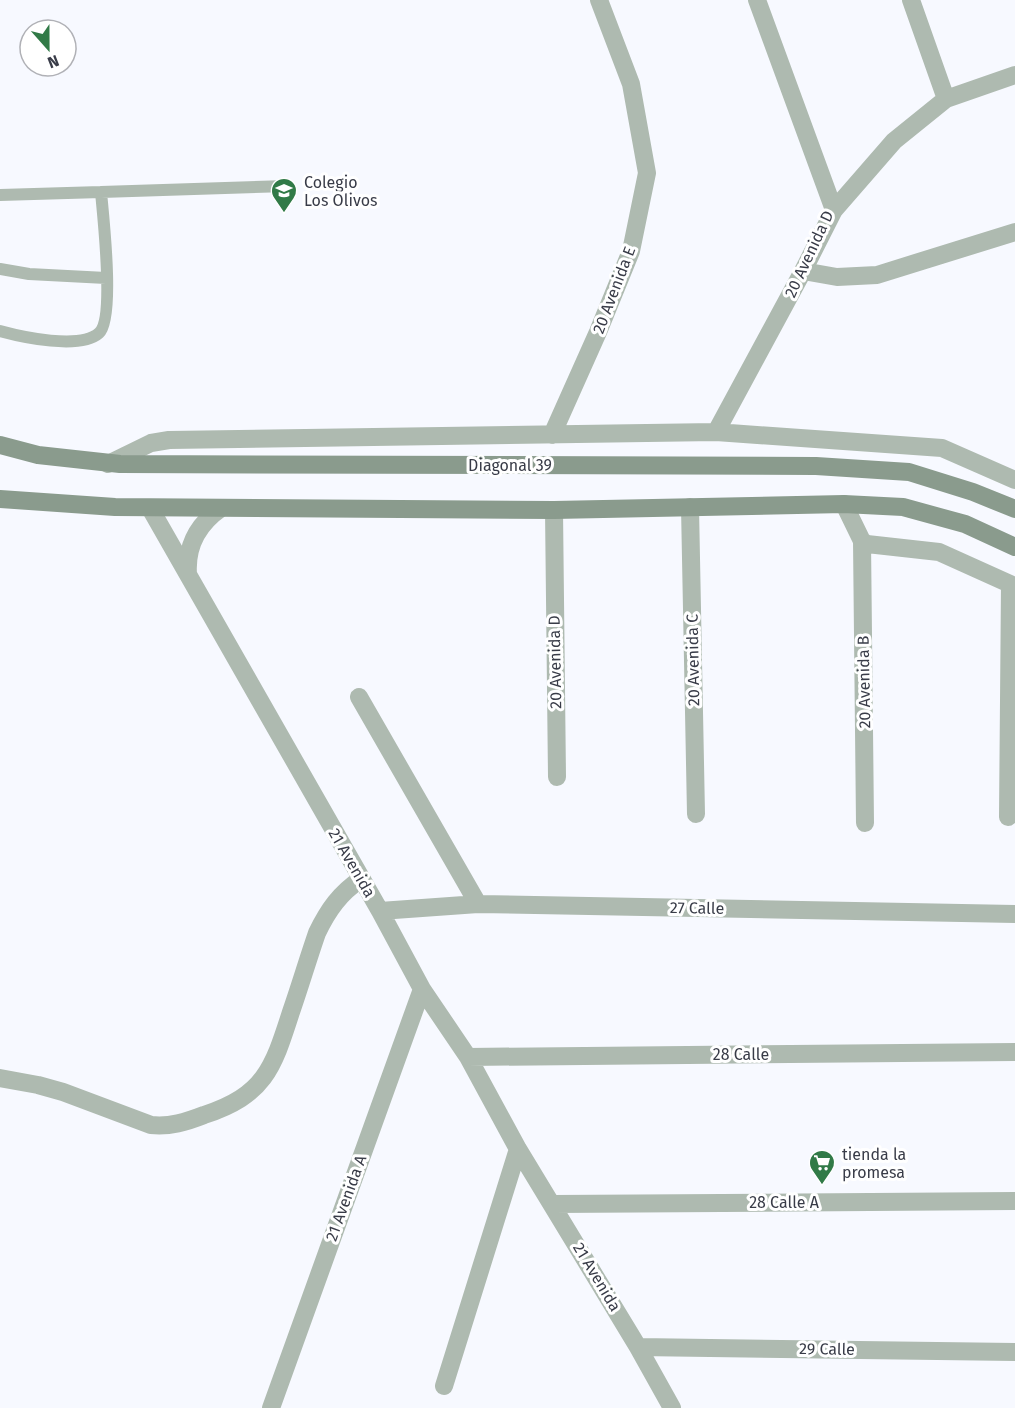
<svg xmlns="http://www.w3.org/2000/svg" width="1015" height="1408" font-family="'Fira Sans',sans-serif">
	<rect width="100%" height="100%" fill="#f7f9ff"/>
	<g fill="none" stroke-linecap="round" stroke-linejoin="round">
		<!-- lane -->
		<path stroke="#aebab0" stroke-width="12" d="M101,192L287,186
			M0,195L101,192C103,215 115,319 99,333C80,350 22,337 0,331
			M0,269L29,274L106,278"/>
		<!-- street -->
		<path stroke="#aebab0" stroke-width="18" d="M757,0L834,210
			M911,0L946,99
			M803,271L837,277L877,275L1015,232
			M716,432L803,271L834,210L894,141L946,99L1015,75
			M552,435L598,332L631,251L647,173L631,84L599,0
			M108,464L151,443L169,440L716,432L942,448L1015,480
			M844,504L862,541L865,823
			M690,507L696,814
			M150,508L380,911L422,989L468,1057L518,1149L638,1347L672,1408
			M554,510L557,777
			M862,541L867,544L939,552L1010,584L1015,589
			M188,574C186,545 198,524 221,508
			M359,697L478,904
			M1008,817L1010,584
			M380,911L478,904L1015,914
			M468,1057L1015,1052
			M0,1078L38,1085L63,1092L151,1125C170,1127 186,1122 204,1115C265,1095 273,1068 291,1012C300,986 308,959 317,933C328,910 340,893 361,879
			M553,1204L1015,1201
			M638,1347L1015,1352
			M444,1386L518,1149
			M271,1408L422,989"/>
		<!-- secondary -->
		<path stroke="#8a9b8d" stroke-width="18" d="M0,445L38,455L120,464L816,466L909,472L973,492L1015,509
			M0,499L115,507L554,510L844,504L903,507L965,524L1015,547"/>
	</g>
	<!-- icons -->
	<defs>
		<symbol id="school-pin" viewBox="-11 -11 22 30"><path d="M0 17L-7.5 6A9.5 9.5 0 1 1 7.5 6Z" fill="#317a47" stroke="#fff"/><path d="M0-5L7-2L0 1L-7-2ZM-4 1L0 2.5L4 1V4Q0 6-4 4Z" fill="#fff"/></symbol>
		<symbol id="supermarket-pin" viewBox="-11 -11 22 30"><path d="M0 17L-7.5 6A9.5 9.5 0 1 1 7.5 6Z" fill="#317a47" stroke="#fff"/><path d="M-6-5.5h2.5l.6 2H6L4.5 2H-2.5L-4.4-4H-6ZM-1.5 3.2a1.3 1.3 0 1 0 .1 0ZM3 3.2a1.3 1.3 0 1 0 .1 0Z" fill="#fff"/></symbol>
	</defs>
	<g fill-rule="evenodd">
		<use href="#school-pin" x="269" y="176" width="30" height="40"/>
		<use href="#supermarket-pin" x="807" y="1148" width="30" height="40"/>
	</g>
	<g text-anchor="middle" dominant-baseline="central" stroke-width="6" stroke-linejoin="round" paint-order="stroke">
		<!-- poi labels -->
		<g font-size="16" fill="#393c48" stroke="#fff" text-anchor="start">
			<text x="304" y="182">Colegio<tspan x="304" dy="18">Los Olivos</tspan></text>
			<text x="842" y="1154">tienda la<tspan x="842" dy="18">promesa</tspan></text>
		</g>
		<!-- street labels -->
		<g font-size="16" fill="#393c48" stroke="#fff">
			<text transform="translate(809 254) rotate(-65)">20 Avenida D</text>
			<text transform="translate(614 290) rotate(-69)">20 Avenida E</text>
			<text x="510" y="465">Diagonal 39</text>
			<text transform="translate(693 660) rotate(-91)">20 Avenida C</text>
			<text transform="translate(555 662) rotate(-91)">20 Avenida D</text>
			<text transform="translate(864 682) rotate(-91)">20 Avenida B</text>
			<text transform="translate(352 863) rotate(60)">21 Avenida</text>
			<text transform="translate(697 908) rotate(1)">27 Calle</text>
			<text x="741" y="1054">28 Calle</text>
			<text transform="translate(346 1198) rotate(-70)">21 Avenida A</text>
			<text x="784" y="1202">28 Calle A</text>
			<text transform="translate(597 1277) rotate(59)">21 Avenida</text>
			<text transform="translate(827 1349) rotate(1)">29 Calle</text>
		</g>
	</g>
	<!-- north arrow -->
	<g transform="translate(48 48) rotate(159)"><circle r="28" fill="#ffffff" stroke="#b0b1b6" stroke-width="1.5"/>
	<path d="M0-4.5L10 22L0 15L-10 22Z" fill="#317a47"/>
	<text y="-9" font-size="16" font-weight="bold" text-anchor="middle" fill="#393c48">N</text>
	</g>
</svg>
